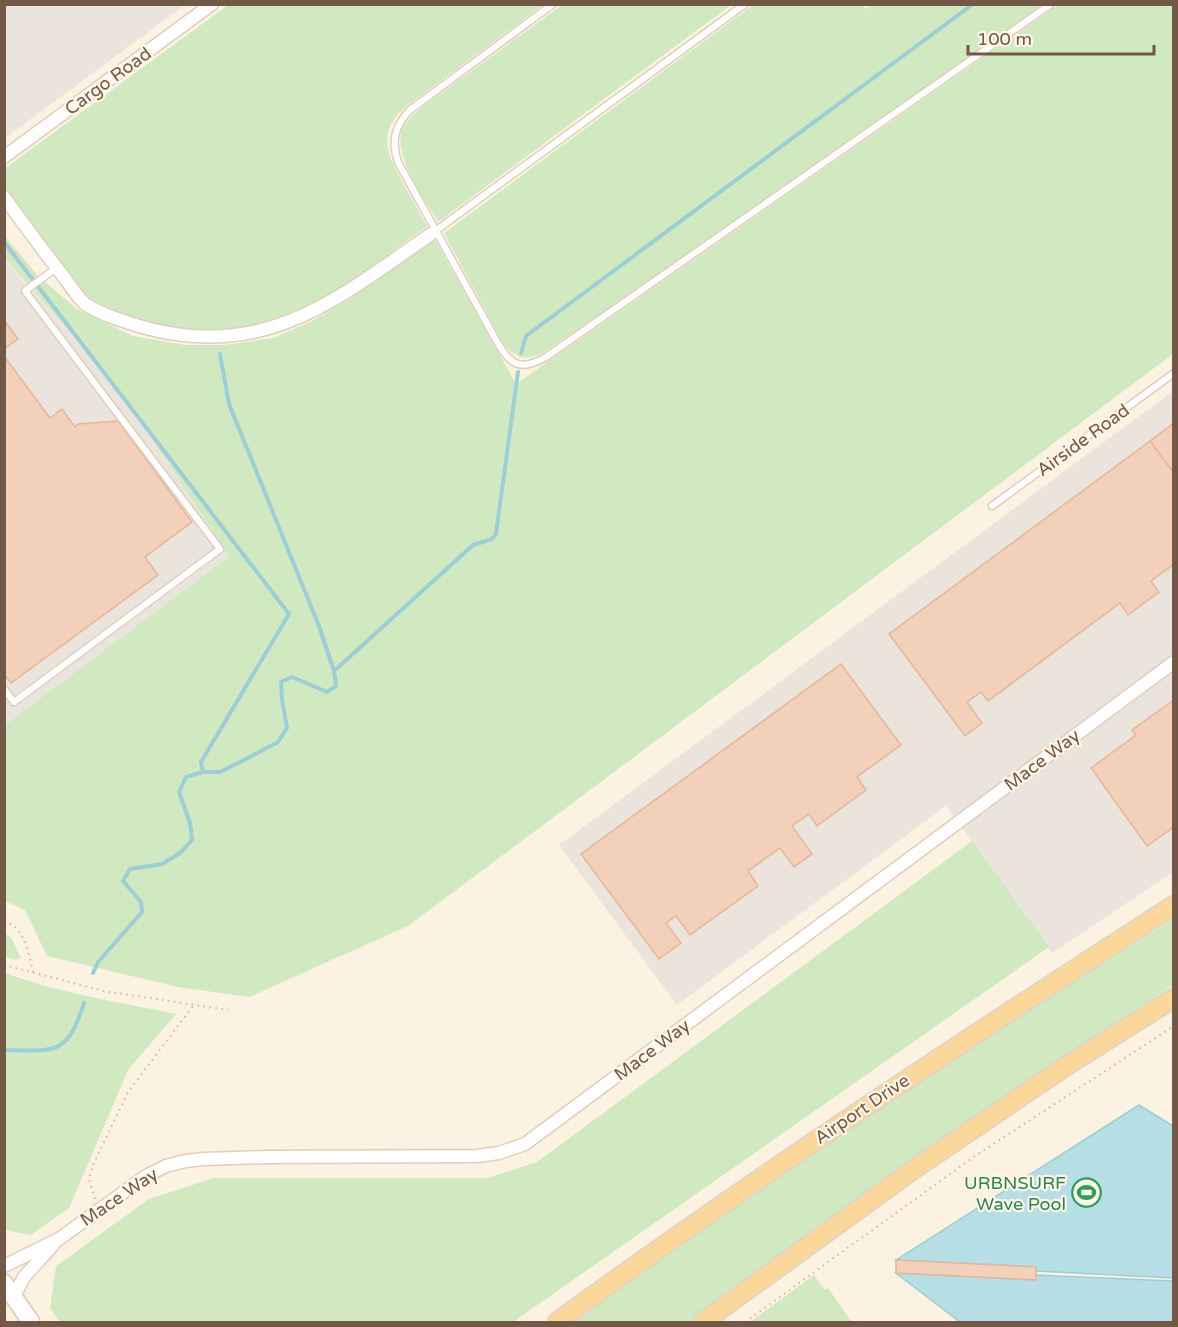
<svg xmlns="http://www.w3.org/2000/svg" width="1178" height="1327" font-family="'Varela Round',sans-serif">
	<rect width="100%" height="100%" fill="#fcf2e1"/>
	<!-- industrial -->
	<path fill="#ebe4dd" d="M5,4H185V5L5,138Z
		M4,259L118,387L229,556L5,725Z
		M1173,391V872L1052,953L946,806L677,1005L559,845Z"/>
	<!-- green -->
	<path fill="#d1e9c0" d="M862,4L866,9L872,4L1043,5L653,278L544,352C527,361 517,359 504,345L444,233L753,5Z
		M228,5H543L404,108C376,134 388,156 404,185C412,199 419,212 427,226C388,255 349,285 306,307C230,346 133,336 67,281C43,262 25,238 7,213L5,207L4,169Z
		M562,5H731L438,222C425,199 391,154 403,128C408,119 415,113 422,107Z
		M1058,5H1173V354L408,926L249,997L178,987L47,956L25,910L5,901V725L229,556L118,387L5,259L4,235L39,277L77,309L133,336L185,345H224L273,338L310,322L353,297L435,240L516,384Z
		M972,841L1049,947L513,1322H60L50,1308L56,1266L149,1199L214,1178H487L537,1162Z
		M1173,919V985L910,1161L708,1311L691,1322H574L779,1175L977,1043Z
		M5,933L12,939L21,958L14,960L5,956Z
		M5,973C59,993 119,1002 176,1014L128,1070L69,1208L31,1235L5,1230Z
		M814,1275L825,1290L828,1288L852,1322H750Z"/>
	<!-- water -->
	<path fill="#b6dee5" stroke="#9cced7" stroke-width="1.5" d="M1139,1105L1173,1126V1278L1036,1271V1267L896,1260Z
		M896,1273L1035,1280L1036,1275L1173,1281V1322H960Z"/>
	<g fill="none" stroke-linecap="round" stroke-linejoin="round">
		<!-- stream -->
		<path stroke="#9cced7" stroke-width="4" d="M4,242L289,614L201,762L203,772
			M521,353L526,336L973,4
			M220,354L229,404L319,626L334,671
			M93,973L98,962L142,912L141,902L123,881L130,869L162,864L180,853L192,840L190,823L179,792L186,777L203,772H220L246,759L278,742L287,728L282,700L281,682L292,677L327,692L336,686L334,671L473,545L492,539L496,534L518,372
			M4,1050C56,1051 67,1056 84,1003"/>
	</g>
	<!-- building -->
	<path fill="#f2d0b9" stroke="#e4b699" stroke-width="1.5" d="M4,320L18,339L4,349Z
		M4,356L50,418L62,409L75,427L78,424L118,421L192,522L145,557L158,575L11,683L4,674Z
		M1174,423V473L1150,441Z
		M1150,441L1174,473V564L1151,581L1159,592L1128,615L1120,603L988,701L981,692L967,702L982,723L965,736L889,634Z
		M841,664L901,745L857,777L866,790L817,826L809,814L792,826L812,854L794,867L780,848L748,871L758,886L690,935L676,916L666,923L681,943L659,959L581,854Z
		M1174,700V827L1147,846L1091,768L1136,735L1132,730Z
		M896,1260L1036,1267V1280L896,1273Z"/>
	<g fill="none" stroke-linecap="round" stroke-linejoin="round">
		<defs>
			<path id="lane" d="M553,4L410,110C395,125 391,141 398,162L496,340C510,365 520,372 546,357L1051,4
				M434,232L745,4
				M992,506L1174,373
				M4,689L14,702L220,549L25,291L56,268"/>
			<path id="street" d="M4,157L212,4
				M4,197C24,224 43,251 64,277C70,285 76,295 83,302C95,313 134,325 150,329C268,359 340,297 431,234
				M4,1266L59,1239L146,1176L166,1166L185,1161L204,1159L267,1157L477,1156L499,1153L525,1144L1174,662
				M14,1296L24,1277L54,1244"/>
			<path id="secondary" d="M4,1283L31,1322"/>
			<path id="primary" d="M557,1322C757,1176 965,1040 1174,905
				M703,1322L917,1167L1066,1066L1174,998"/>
		</defs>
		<!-- lane casing -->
		<use href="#lane" stroke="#e0cebd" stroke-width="9"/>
		<!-- street casing -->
		<use href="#street" stroke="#e0cebd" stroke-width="15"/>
		<!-- secondary casing -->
		<use href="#secondary" stroke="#e5cfbb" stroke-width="20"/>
		<!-- primary casing -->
		<use href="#primary" stroke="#dbd4cf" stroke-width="21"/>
		<!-- path -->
		<path stroke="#d6b39c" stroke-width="2" stroke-dasharray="1.5 4.5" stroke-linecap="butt" d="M4,922C8,923 11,924 14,926C25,934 31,960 33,973
			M4,965L104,991L228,1010
			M95,1199L89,1179L94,1163L128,1092L193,1006
			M745,1322L975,1156L1174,1026"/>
		<!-- lane -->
		<use href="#lane" stroke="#fff" stroke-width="6"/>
		<!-- street -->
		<use href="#street" stroke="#fff" stroke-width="12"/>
		<!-- secondary -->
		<use href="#secondary" stroke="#fff" stroke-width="16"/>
		<!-- primary -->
		<use href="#primary" stroke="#fbd799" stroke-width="18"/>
	</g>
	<!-- icons -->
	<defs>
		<symbol id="stadium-ring" viewBox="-11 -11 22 22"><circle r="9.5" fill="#fff6e8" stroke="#2e9e5b" stroke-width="1.5"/><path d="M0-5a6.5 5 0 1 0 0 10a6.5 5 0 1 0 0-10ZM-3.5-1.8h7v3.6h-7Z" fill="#2e9e5b"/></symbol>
	</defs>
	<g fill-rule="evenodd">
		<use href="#stadium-ring" x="1070" y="1176" width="33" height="33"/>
	</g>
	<g text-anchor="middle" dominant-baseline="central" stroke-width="4.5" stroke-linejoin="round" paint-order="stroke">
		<!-- street labels -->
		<g font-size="18" fill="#735848" stroke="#fff6e8">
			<text transform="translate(108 81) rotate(-36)">Cargo Road</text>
			<text transform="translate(1083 440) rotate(-36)">Airside Road</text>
			<text transform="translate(1042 760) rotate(-37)">Mace Way</text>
			<text transform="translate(652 1050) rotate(-37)">Mace Way</text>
			<text transform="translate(862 1109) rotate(-34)">Airport Drive</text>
			<text transform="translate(119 1197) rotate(-34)">Mace Way</text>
		</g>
		<!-- leisure labels -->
		<g font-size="18" fill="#27864d" stroke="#fff6e8" text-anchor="end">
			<text x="1066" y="1183">URBNSURF<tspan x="1066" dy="21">Wave Pool</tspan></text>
		</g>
	</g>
	<!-- border -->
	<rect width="1178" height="1327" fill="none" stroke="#735848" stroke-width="12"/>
	<!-- scale -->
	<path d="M968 45v9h186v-9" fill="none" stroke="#735848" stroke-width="3"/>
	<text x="977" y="45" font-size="18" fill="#735848" stroke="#fff6e8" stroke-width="4.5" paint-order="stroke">100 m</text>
</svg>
